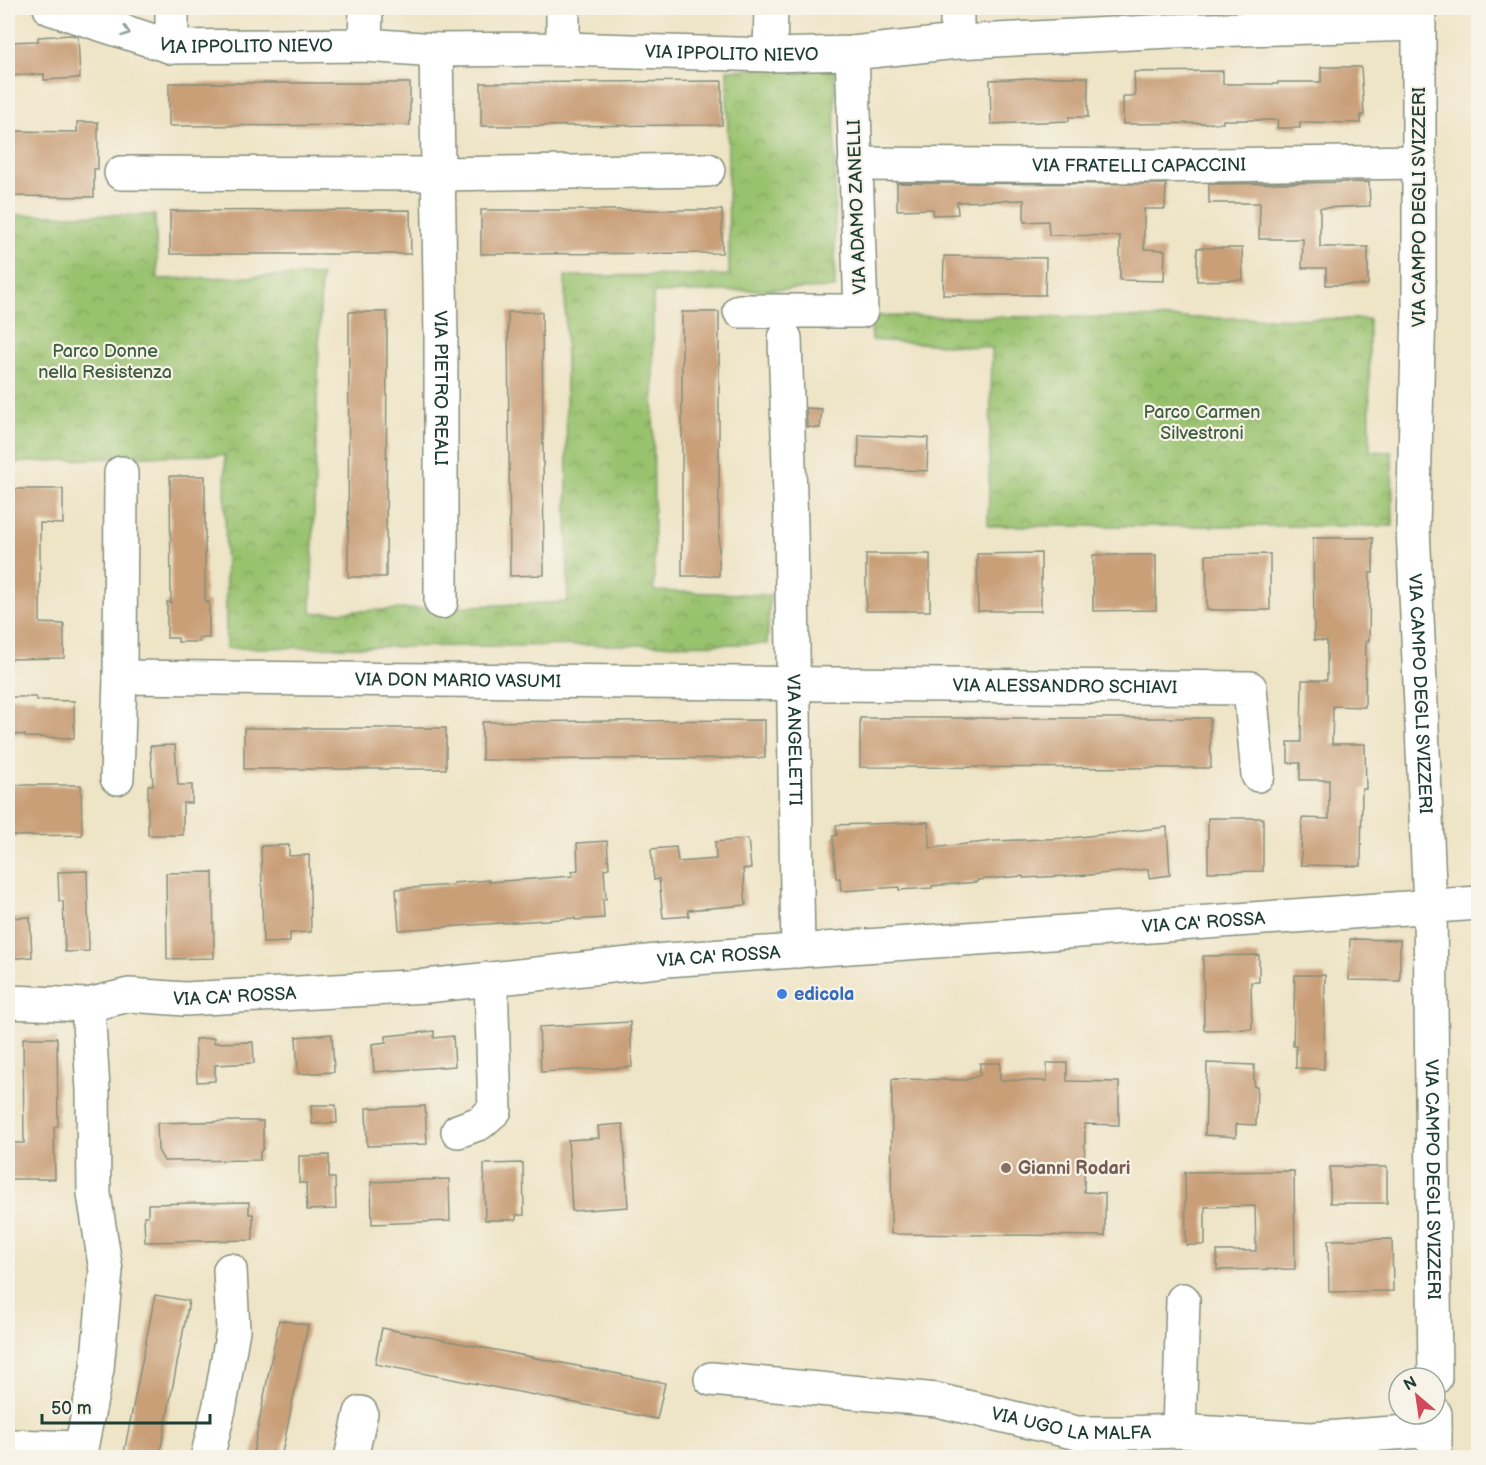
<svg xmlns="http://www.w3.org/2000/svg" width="1486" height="1465" font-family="'Balsamiq Sans',sans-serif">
	<defs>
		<pattern id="park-crowns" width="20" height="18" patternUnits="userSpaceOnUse" patternTransform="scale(1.5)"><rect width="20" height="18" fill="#99c26e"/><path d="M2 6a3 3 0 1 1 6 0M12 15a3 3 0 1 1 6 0" fill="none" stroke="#7c9f5b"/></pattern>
	</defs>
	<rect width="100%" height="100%" fill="#f7f3e8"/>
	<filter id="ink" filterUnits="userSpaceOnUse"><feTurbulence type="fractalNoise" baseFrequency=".0167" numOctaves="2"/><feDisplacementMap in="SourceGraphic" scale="12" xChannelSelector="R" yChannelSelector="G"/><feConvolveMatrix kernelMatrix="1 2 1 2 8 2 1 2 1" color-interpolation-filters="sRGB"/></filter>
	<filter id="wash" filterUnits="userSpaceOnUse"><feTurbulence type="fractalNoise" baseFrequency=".008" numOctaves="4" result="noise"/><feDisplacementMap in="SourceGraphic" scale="24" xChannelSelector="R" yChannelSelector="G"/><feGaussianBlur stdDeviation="1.35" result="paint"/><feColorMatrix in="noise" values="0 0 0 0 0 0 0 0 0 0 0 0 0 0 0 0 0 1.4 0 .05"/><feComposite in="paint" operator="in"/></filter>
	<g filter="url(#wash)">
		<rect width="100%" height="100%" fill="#eee4c6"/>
		<!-- park -->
		<path fill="url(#park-crowns)" stroke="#5c8051" stroke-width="1.5" d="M835,66V288L653,293L654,591L770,595L767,644L226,648L225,455L152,456L8,463V215H155L158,279L321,275L311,613L568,602L565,276L729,275L727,70Z
			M870,316L1369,319L1370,451L1392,452L1393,526H988L992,348L872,340Z"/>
		<g id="blocks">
			<!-- building -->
			<path fill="#c99f78" d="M72,35L78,37L80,78L44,80V74L8,76V42L38,41V37Z
				M1321,67H1361L1364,115H1361V123L1300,122V128H1277L1278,120H1223V123L1123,124V96H1135L1134,72L1223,71V84H1278V82H1321Z
				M1051,77H1088V117H1069V121L991,124L990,80Z
				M722,81V125L481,126V83Z
				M169,83H410V125L169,126Z
				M77,122H98V169H94V197L8,196V131L77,132Z
				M1369,182L1370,206L1320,208V247H1368V285H1326V268H1302L1303,239H1259L1260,203H1209V184Z
				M897,183L1166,184L1165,209H1144V249L1165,250L1164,281L1120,280V236L1049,235L1048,221L1024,222V200L957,202L958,214L933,215V209L897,210Z
				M410,210L411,254H170V211Z
				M481,210H722V253L481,254Z
				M1197,248H1242L1243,280L1197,281Z
				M944,256L1046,258L1045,295H943Z
				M349,312H387L386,577H348Z
				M508,312H542L544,575L510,576Z
				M682,312H719V576H682Z
				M806,408L822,409L820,428L807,427Z
				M859,435L928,438L927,471L858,468Z
				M170,476H205V602H209V638H199V642H178V638H167V602L171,603Z
				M8,489H63V524L40,523V623L64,624V658L8,659Z
				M1313,538H1373V573H1370L1369,641H1366L1365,707L1333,706L1332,744H1365L1366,789H1362L1361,866L1301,865L1302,818L1329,819V780H1300V763H1288V742H1301L1302,680H1327V641L1314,640Z
				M1041,553V611H978L977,554Z
				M866,554H930V611H866Z
				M1270,554V610H1207L1206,555Z
				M1093,555H1156V610L1093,611Z
				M8,697H36V700L74,701V738L25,737V735L8,734Z
				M860,718H1210L1211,768L860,767Z
				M765,720V758L482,760V722Z
				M244,728H446V769H244Z
				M175,745L178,785H192V803H183V835H148V785H153L150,746Z
				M8,785H81L82,835L8,836Z
				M1208,818H1263V871L1208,872Z
				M928,822L930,848L995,841L1071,838L1167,827L1170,875L1149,878L1148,869L1089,875L1023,878V876L977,880V882L932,886V888L899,890V887L841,891L840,878H836L833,836L837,835L836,825Z
				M748,839L751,868L743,869L746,905L688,910L689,916L663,918L659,879L654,880L651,849L676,847L678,862L716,859L715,842Z
				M607,841L609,868L604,869L606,899H603L604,918L575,920V918L399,930L396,889L453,885V883L489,880V882L573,876L572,871L578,870L577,843Z
				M289,845V856L309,855L311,932L290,933V942L263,943L261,846Z
				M87,871L89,951L65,952L63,901H59L58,872Z
				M213,872L214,958L167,959L166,873Z
				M30,917L32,957L8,959V918Z
				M1350,939L1400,940V981L1349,980Z
				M1259,955V982H1251L1252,1029L1204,1030L1203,956Z
				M1295,975H1325L1324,1069L1296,1068V1046H1293Z
				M630,1022L632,1067L541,1072L539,1027Z
				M434,1031V1038L453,1036L455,1066L374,1072L372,1044L386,1042V1036Z
				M332,1034L334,1072L298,1074L296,1037Z
				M23,1038H57L58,1126L54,1127L55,1179H8V1143H24Z
				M214,1038V1043L253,1042L254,1063L215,1065V1081L197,1082L195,1039Z
				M980,1063H1000V1080L1047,1081V1063H1067V1081L1119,1082V1125L1085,1124L1084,1192L1105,1193V1236L891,1234L892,1079L966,1080L980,1075Z
				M1207,1063L1254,1065V1087H1257L1256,1125L1236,1124V1137L1205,1135Z
				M311,1105H336L337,1123L312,1124Z
				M425,1106L427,1144L367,1146L366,1108Z
				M240,1121H263V1149L260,1152V1160L164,1161L158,1150L157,1123Z
				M623,1124L628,1207L572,1211L568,1140L599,1138L598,1126Z
				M329,1155V1178H335L336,1209L307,1210L306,1183H299V1156Z
				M523,1163L524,1215H516V1220H485L484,1164Z
				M1330,1167H1387V1203H1330Z
				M1294,1171L1295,1269L1217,1270V1251H1256L1255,1206L1205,1207V1245H1186L1185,1172Z
				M449,1179L450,1221L372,1224L371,1182Z
				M249,1202V1214H253V1240L145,1242L144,1216H148V1204Z
				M1392,1239L1393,1291L1329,1292L1328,1240Z
				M155,1295L189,1301L159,1458H123Z
				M279,1320L308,1325L288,1424L281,1458H252Z
				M382,1328L665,1383L657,1419L375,1364Z"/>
		</g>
	</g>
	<g filter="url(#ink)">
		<use href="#blocks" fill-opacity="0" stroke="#86907d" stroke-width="1.5"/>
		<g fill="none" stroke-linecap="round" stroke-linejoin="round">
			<defs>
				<g id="minor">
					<path id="s1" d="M50,8L172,47L365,45L436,50L563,49L770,55L852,53L957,42L1171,31L1418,24"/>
					<path d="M172,8V47"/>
					<path d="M957,8V42"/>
					<path d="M365,45L366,8"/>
					<path d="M563,49V8"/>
					<path id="s2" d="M436,50L441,338V602"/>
					<path d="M770,55L771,8"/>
					<path id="s3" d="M855,164L1147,166L1420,162"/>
					<path d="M121,173L439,174L708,170"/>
					<path d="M740,311H861L852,53"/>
					<path id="s4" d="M785,338L791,528L798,951"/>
					<path id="s5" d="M121,473L120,677L1250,688L1258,775"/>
					<path d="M117,778L120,677"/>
					<path id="s6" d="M8,1002L88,1005L129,995L185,999L426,986L666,960L1478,903"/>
					<path d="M458,1131L480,1123L495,1110L491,979"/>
					<path id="s7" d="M711,1379L937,1400L1077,1433H1125L1179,1431L1311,1439L1435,1430"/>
					<path d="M1179,1431L1183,1300"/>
					<path d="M8,1446L81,1448"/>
					<path d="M79,1458L97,1369L106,1271L94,1194L93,1090L88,1005"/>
					<path d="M207,1458L220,1405L233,1330L230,1270"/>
					<path d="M351,1458L361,1413"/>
				</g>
				<g id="major">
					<path id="s8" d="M1419,8V309L1413,527L1430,906L1435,1378"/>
					<path d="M1435,1458V1414"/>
				</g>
			</defs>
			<!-- minor casing -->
			<use href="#minor" stroke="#86907d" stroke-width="36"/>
			<!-- major casing -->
			<use href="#major" stroke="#86907d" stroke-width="36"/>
			<!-- minor -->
			<use href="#minor" stroke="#fff" stroke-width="33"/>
			<!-- major -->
			<use href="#major" stroke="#fff" stroke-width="33"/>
		</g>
		<!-- one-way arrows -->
		<defs><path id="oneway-chevron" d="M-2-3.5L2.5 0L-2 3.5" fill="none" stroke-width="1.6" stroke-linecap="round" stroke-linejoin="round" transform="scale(1.5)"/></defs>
		<use stroke="#8f9e9a" href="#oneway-chevron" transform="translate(126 32) rotate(18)"/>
	</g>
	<!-- markers -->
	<circle fill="#3f7fe0" stroke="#f7f3e8" stroke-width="2" cx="782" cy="994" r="6"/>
	<circle fill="#8d6e63" stroke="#f7f3e8" stroke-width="2" cx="1006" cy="1168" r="6"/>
	<g text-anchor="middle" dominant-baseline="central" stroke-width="4.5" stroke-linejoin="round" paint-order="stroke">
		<!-- street labels -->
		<g font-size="18" fill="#1f3d34" stroke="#f7f3e8">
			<text stroke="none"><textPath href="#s1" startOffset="202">VIA IPPOLITO NIEVO</textPath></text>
			<text stroke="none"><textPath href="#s1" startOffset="688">VIA IPPOLITO NIEVO</textPath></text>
			<text stroke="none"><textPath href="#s3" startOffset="284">VIA FRATELLI CAPACCINI</textPath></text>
			<text transform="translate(857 207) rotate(-92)">VIA ADAMO ZANELLI</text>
			<text transform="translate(1419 207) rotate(-90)">VIA CAMPO DEGLI SVIZZERI</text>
			<text stroke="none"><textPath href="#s2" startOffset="338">VIA PIETRO REALI</textPath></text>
			<text stroke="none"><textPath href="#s5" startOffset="542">VIA DON MARIO VASUMI</textPath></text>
			<text stroke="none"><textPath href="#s5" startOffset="1149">VIA ALESSANDRO SCHIAVI</textPath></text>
			<text stroke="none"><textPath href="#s8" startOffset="686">VIA CAMPO DEGLI SVIZZERI</textPath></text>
			<text stroke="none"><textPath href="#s4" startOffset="402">VIA ANGELETTI</textPath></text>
			<text stroke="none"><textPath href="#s6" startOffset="1200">VIA CA' ROSSA</textPath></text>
			<text stroke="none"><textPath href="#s6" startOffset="714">VIA CA' ROSSA</textPath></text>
			<text stroke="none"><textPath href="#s6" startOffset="228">VIA CA' ROSSA</textPath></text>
			<text stroke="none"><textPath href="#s8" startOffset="1172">VIA CAMPO DEGLI SVIZZERI</textPath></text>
			<text stroke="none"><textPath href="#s7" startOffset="364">VIA UGO LA MALFA</textPath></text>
		</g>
		<!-- park labels -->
		<g font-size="18" fill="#3e5e42" stroke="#f7f3e8">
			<text x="105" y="351">Parco Donne<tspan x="105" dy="21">nella Resistenza</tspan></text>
			<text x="1202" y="412">Parco Carmen<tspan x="1202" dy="21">Silvestroni</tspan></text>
		</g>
		<!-- shop labels -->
		<g font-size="18" font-weight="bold" fill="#366cbe" stroke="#f7f3e8" text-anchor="start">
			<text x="794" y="994">edicola</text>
		</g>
		<!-- education labels -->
		<g font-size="18" font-weight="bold" fill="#785e54" stroke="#f7f3e8" text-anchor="start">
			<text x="1018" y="1168">Gianni Rodari</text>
		</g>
	</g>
	<!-- margin -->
	<rect width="1486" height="1465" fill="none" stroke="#f7f3e8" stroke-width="30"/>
	<!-- north arrow -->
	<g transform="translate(1417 1396) rotate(331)"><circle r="28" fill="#f7f3e8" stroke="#a1aaa0" stroke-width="1.5"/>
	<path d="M0-4.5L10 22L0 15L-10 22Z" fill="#d1495b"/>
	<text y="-9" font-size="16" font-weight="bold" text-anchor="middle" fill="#1f3d34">N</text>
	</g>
	<!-- scale -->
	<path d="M42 1414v9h168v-9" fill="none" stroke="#1f3d34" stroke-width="3"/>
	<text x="51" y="1414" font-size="18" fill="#1f3d34" stroke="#f7f3e8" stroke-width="4.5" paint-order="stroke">50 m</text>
</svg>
